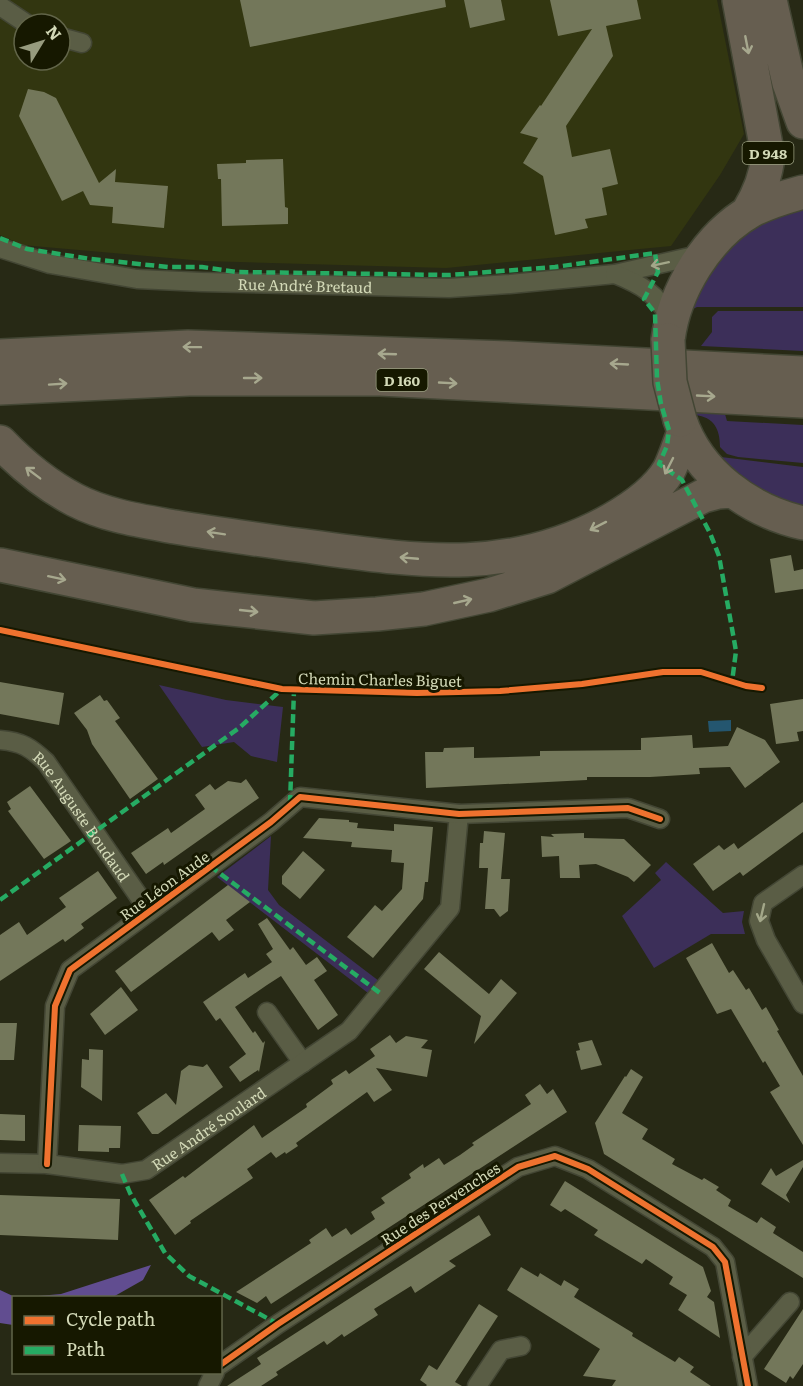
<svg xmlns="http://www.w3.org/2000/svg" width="803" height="1386" font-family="Literata,serif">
	<rect width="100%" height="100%" fill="#272915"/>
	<!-- built -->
	<path fill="#323610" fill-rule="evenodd" d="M0,0H717L744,134L720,175L671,246L446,268L204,261L22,245L0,235ZM24,24H60V60H24Z"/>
	<!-- green -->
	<path fill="#3c2f59" d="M803,206V307H697L693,309C706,273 733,238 768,220C779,215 791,211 803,206Z
		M718,311H803V351L701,346L712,332V317Z
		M693,411L725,414L727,421L803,425V463L738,457L727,454L720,447C720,429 714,417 695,415Z
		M721,457L803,467V509C771,499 744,481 721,457Z
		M159,685L226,700L283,707L277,762L251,756L234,742L202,747Z
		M271,836L268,890L279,905L379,981L368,993L217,877Z
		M666,862L723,913L744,911L742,922L745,934H711L654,968L622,916L661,880L655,873Z"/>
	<!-- forest -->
	<path fill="#614d90" d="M151,1265L143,1280L113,1297H27L61,1294Z
		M0,1290L15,1297L14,1298L13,1325L0,1323Z"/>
	<!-- water -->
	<path fill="#24566f" d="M731,720V731L709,732L708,721Z"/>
	<!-- building -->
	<path fill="#73775a" d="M240,0H445L446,7L250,47Z
		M464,0H501L505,20L470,28Z
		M550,0H637L641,19L606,26L613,56L566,126L572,157L610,149L618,184L602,188L607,215L585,219L588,228L555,235L543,176L523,163L538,138L520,133L540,105L541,106L592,29L558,36Z
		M28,89L44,92L56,98L99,183L116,169L115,182L168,186L164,228L112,223L113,207L90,205L83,191L62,201L19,116Z
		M283,159L285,207L288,208V224L222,226L221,179H218L217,164L246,163V160Z
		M791,555L794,571L803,569V589L775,593L770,559Z
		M0,682L64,693L59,725L0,714Z
		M100,695L104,701L107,700L120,718L115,721L158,779L130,799L92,744L87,730L74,713Z
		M803,699V731L797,732L799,741L776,744L770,704Z
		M737,727L765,740L780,762L745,788L730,767L699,768L700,774L650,777H587V780L426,788L425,752H443L444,748L474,747V758L540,756V751L641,750V738L692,735L693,748L728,746Z
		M246,779L259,798L164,865L163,862L146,874L131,853L168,828L171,833L205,809L195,795L210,784L215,790L228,781L241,783Z
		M30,786L71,841L44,859L8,811L11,809L7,802Z
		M803,802V832L743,876L740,872L713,891L693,864L719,845L724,850L734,843L738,849Z
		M319,818L349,820V822L358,823L357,828L394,831V824L433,827L428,882H425L423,899L373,958L347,937L375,905L382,911L402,889L404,863L391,862L392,850L351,847L352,842L303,838Z
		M484,831L505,833L501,879H510L508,911L500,917L494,909H485L488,868H479L480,843H483Z
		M584,833V838L624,839L651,865L634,882L628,877L596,864L579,865L580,878H560L559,856L542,857L541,836L554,837L551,834Z
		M303,851L325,870L300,899L282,884V876Z
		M98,871L117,898L81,924L84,928L65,942L63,939L0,981V935L19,922L27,935L66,907L59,898Z
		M228,885L250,902L226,920L234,930L219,941L212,932L131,992L115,971Z
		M267,918L290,950L293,947L306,965L317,957L327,971L314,980L338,1015L318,1030L281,976L267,985L235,1007L253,1033L255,1031L263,1043L265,1041L259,1072L258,1070L240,1082L229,1067L246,1054L220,1018L216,1021L203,1002L245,973L248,978L272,962L266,954L273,949L258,924Z
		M712,943L729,973L733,970L746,990L749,988L762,1010L766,1007L779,1030L777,1031L803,1076V1145L770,1092L780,1086L765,1061L763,1063L731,1009L717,1014L686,958Z
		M439,952L489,994L501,979L517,993L474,1044L481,1016L424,969Z
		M121,987L138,1010L105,1035L90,1014Z
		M0,1023H17L14,1060H0Z
		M390,1035L396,1043L406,1036L428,1040L421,1048L432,1050L427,1077L376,1068L392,1090L374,1102L367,1092L296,1143L298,1146L286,1154L285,1152L276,1158L271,1152L247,1169L253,1178L190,1221L191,1223L175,1235L149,1200L183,1176L185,1178L254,1125L262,1138L307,1107L306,1104L333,1084L331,1080L346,1070L349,1074L375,1056L370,1049Z
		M592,1040L602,1065L581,1070L576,1051L580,1050L578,1043Z
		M89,1049L103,1050L102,1101L81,1087L82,1059L89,1060Z
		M207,1064L223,1087L158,1134H152L137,1113L166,1093L176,1105L181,1071L189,1065L203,1067Z
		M631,1069L643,1077L622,1113L648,1129L642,1139L675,1159L672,1164L702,1180L704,1178L719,1187L716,1190L731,1200L728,1206L757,1223L761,1217L776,1227L773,1233L803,1252V1278L604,1154L595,1123L625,1076L626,1077Z
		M540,1084L547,1094L553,1089L567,1112L271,1304L266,1296L257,1303L236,1292L311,1243L309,1240L326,1228L332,1237L346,1228L351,1235L375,1219L371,1212L385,1203L381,1198L411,1178L409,1174L423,1164L424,1168L439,1158L444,1165L460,1155L474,1145L472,1143L531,1104L525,1095Z
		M0,1114L25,1115V1141L0,1140Z
		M79,1125L121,1126L120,1148H109V1152L78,1151Z
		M803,1160V1167L786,1195L790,1203L761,1184L771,1168L776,1176Z
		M565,1181L703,1267L711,1291L707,1297L714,1302L720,1338L678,1310L687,1295L669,1284L673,1277L646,1259L642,1264L594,1235L598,1230L565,1209L561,1212L550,1205Z
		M0,1195L120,1199L118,1240L0,1235Z
		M479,1215L491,1235L449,1261L456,1266L415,1293L411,1286L374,1309L378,1315L344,1337L342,1334L327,1345L324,1341L276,1372L278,1375L261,1386H227L261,1364L257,1358Z
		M521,1267L538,1277L540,1273L561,1286L564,1280L579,1289L574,1297L633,1333L632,1336L675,1362L679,1357L694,1367L690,1372L711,1386H612L616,1380L583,1376L600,1349L507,1290Z
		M479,1304L498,1316L455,1382L462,1386H426L427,1385L420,1380L429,1365L437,1370Z
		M803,1309V1364L793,1379L790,1376L786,1383L764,1369Z"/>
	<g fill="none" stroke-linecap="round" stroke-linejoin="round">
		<defs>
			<g id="street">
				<path d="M0,6L27,24"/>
				<path d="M60,37L82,43"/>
				<path id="s1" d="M0,248L50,264L137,279L202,282L449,288L510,284L615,274L703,254"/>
				<path d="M615,274C642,285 656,293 671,319"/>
				<path id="s2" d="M0,740C22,742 30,747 46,762L149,911"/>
				<path d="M803,875L763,903L759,921L766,940L803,1004"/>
				<path d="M267,1012L303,1063"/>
				<path id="s3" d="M0,1163L47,1164L122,1174L146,1170L349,1031L450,908L459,814"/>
				<path d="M47,1164L55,1006L70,970L271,822L300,797L459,814L628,808L660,819"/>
				<path d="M742,1357L790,1302"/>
				<path d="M220,1365L278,1324L518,1167L555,1156L588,1169L713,1247L725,1262L748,1386"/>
				<path d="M208,1386L215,1372"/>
				<path d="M477,1386L501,1350L521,1346"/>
			</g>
			<path id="highway" d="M739,0L768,156C766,177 759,194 748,212
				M770,0L789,83L803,122
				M668,340C674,291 707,236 751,211C767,202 785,197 803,192
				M0,356L188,347L508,358L803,373
				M0,388L189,379H380L803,401
				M680,420C698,474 750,511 803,523
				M0,442C22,465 46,485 75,500C106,516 142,521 175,527C211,533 247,538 283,543C400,558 502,581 611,520C632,508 656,492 669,470C675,458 679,444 684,432
				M0,565L193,605L314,618L377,614L424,609L489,595L547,577L703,496L718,492L732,491"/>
		</defs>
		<!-- street casing -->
		<use href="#street" stroke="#434634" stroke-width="21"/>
		<!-- highway casing -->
		<use href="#highway" stroke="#434634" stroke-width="36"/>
		<!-- street -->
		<use href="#street" stroke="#5a5d45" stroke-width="18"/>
		<!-- highway -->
		<use href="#highway" stroke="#665e50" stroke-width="33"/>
		<defs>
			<path id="highway-bridge" d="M668,340L670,382L680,420"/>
		</defs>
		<!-- highway-bridge casing -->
		<use href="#highway-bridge" stroke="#434634" stroke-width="36" stroke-linecap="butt"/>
		<!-- highway-bridge -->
		<use href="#highway-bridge" stroke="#665e50" stroke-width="33"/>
		<!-- quiet -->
		<path stroke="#26ab63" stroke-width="4.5" stroke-dasharray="9 4.5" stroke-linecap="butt" d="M0,238L27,249L91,259L168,267H202L237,272L450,275L555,267L655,253L658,272L644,299L655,313L657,379L661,404L669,430L667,446L659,464L682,480L710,533L719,556L736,651L732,682
			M290,804L294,690
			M210,866L380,993
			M0,900L239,728L282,689
			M122,1174L130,1193L165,1253L189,1276L278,1324"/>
		<defs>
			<path id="cycleway" d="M0,630L282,689L417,693L500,691L582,684L663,672H701L746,686L762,688
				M47,1164L55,1006L70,970L271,822L300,797L459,814L628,808L660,819
				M220,1365L278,1324L518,1167L555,1156L588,1169L713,1247L725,1262L748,1386"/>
		</defs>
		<!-- cycleway casing -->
		<use href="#cycleway" stroke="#161800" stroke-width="10"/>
		<!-- cycleway -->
		<use href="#cycleway" stroke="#ef722f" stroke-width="6"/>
	</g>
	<!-- one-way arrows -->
	<defs><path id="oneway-shaft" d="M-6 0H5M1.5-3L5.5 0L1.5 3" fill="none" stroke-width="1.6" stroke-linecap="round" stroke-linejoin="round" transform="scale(1.5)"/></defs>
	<g stroke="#a7a88e">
		<use href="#oneway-shaft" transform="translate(747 45) rotate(79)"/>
		<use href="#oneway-shaft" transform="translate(192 347) rotate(-179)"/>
		<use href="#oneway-shaft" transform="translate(387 354) rotate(-178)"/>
		<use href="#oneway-shaft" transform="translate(619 364) rotate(-177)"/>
		<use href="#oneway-shaft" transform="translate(253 378)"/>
		<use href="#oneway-shaft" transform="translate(448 383) rotate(3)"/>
		<use href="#oneway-shaft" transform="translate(58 384) rotate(-4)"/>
		<use href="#oneway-shaft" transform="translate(706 396) rotate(3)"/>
		<use href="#oneway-shaft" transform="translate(669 466) rotate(117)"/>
		<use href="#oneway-shaft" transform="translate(33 473) rotate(-143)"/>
		<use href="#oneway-shaft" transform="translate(598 526) rotate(153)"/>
		<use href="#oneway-shaft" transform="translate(216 533) rotate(-171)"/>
		<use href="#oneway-shaft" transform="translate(409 558) rotate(-175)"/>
		<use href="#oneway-shaft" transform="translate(57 578) rotate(12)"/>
		<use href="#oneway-shaft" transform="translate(463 601) rotate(-13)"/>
		<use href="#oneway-shaft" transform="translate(249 611) rotate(6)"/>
	</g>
	<g stroke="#a3a789">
		<use href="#oneway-shaft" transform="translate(660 264) rotate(168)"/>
		<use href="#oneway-shaft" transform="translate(762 913) rotate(103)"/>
	</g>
	<g text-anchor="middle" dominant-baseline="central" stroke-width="6" stroke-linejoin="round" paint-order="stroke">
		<!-- shield labels -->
		<g fill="#161800" stroke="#9a9f80" stroke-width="1.5">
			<rect x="742.5" y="142" width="51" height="22" rx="4.5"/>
			<rect x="376.5" y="369" width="51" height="22" rx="4.5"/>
		</g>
		<g font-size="14" font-weight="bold" fill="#d3d9b7">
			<text x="768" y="153">D 948</text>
			<text x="402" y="380">D 160</text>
		</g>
		<!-- street labels -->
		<g font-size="15" fill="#d3d9b7" stroke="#161800">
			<text stroke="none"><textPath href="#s1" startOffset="309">Rue André Bretaud</textPath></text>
			<text transform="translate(380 679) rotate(1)">Chemin Charles Biguet</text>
			<text stroke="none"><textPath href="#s2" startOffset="117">Rue Auguste Boudaud</textPath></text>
			<text transform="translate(164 885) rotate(-36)">Rue Léon Aude</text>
			<text stroke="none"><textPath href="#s3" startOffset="222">Rue André Soulard</textPath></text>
			<text transform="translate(440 1203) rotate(-33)">Rue des Pervenches</text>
		</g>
	</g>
	<!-- legend -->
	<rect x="12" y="1296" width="210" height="78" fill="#161800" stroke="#626549" stroke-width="1.5"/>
	<rect x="24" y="1316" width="30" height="9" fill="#ef722f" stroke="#626549" stroke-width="1.5"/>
	<text x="66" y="1326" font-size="18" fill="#d3d9b7">Cycle path</text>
	<rect x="24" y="1346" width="30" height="9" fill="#26ab63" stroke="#626549" stroke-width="1.5"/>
	<text x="66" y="1356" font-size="18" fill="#d3d9b7">Path</text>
	<!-- north arrow -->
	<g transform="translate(42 42) rotate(52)"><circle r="28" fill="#161800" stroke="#626549" stroke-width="1.5"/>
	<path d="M0-4.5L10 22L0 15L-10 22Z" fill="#979b7e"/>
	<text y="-9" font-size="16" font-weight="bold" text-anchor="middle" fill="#d3d9b7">N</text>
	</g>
</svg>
